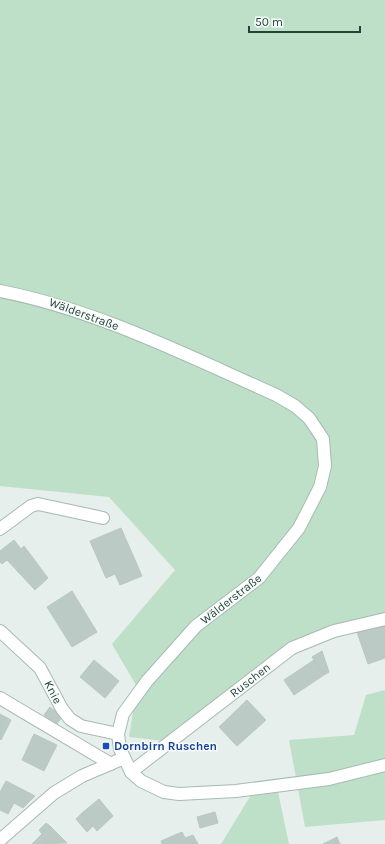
<svg xmlns="http://www.w3.org/2000/svg" width="385" height="844" font-family="Karla,sans-serif">
	<rect width="100%" height="100%" fill="#e6efeb"/>
	<!-- green -->
	<path fill="#bfe0c8" d="M0,0H385V615L333,626L165,741L129,737L137,687L112,644L175,570L109,497L0,486Z
		M385,690V820L305,827L289,740L354,735L366,695Z
		M278,792L289,844H221L251,795Z"/>
	<!-- building -->
	<path fill="#bbcac4" stroke="#b8c9c2" d="M121,528L142,576L120,585L115,574L106,578L90,541Z
		M14,540L21,549L24,546L48,578L35,590L7,560L2,564L0,562V551Z
		M72,591L97,632L72,647L47,607Z
		M377,625L378,628L385,625V658L368,664L357,632Z
		M322,651L329,672L324,675L312,657Z
		M94,660L119,681L105,698L80,677Z
		M314,660L324,675L294,695L284,680Z
		M247,700L266,720L237,746L219,727Z
		M50,707L62,717L56,725L44,715Z
		M0,714L11,720L1,740L0,739Z
		M34,734L57,745L44,771L22,760Z
		M6,781L35,796L23,808L14,803L8,814L0,810V792Z
		M99,799L113,816L97,831L82,813Z
		M215,812L218,823L200,828L197,817Z
		M82,813L93,826L87,832L76,819Z
		M46,823L50,826L42,834L39,830Z
		M50,826L67,843L32,844Z
		M182,832L185,838L193,835L198,844H162L161,841Z
		M337,837L340,844H323Z"/>
	<g fill="none" stroke-linecap="round" stroke-linejoin="round">
		<defs>
			<path id="street" d="M0,529L31,506L38,504L103,518
				M0,631L40,668L62,709L70,719L81,726L118,734
				M0,698L111,764
				M131,772L292,648L334,631L385,619
				M0,840L54,793L82,776L124,758"/>
			<path id="secondary" d="M0,291C97,310 186,355 276,395L295,406L309,418L323,439L325,466L320,487L299,528L259,578L196,626L147,681L123,714L118,734L120,749L131,772L141,781L164,792L179,794L236,791L329,779L385,765"/>
		</defs>
		<!-- street casing -->
		<use href="#street" stroke="#a8b8b2" stroke-width="14"/>
		<!-- secondary casing -->
		<use href="#secondary" stroke="#a4bbb3" stroke-width="14"/>
		<!-- street -->
		<use href="#street" stroke="#fff" stroke-width="12"/>
		<!-- secondary -->
		<use href="#secondary" stroke="#fff" stroke-width="12"/>
	</g>
	<!-- markers -->
	<rect fill="#1a4fb4" stroke="#f7fbf9" stroke-width="1.5" x="102" y="742" width="8" height="8" rx="2"/>
	<g text-anchor="middle" dominant-baseline="central" stroke-width="3" stroke-linejoin="round" paint-order="stroke">
		<!-- street labels -->
		<g font-size="12" fill="#24423a" stroke="#f7fbf9">
			<text transform="translate(84 314) rotate(20)">Wälderstraße</text>
			<text transform="translate(231 599) rotate(-38)">Wälderstraße</text>
			<text transform="translate(250 680) rotate(-38)">Ruschen</text>
			<text transform="translate(53 692) rotate(63)">Knie</text>
		</g>
		<!-- transit labels -->
		<g font-size="12" font-weight="bold" fill="#164399" stroke="#f7fbf9" text-anchor="start">
			<text x="114" y="746">Dornbirn Ruschen</text>
		</g>
	</g>
	<!-- scale -->
	<path d="M249 26v6h111v-6" fill="none" stroke="#24423a" stroke-width="2"/>
	<text x="255" y="26" font-size="12" fill="#24423a" stroke="#f7fbf9" stroke-width="3" paint-order="stroke">50 m</text>
</svg>
